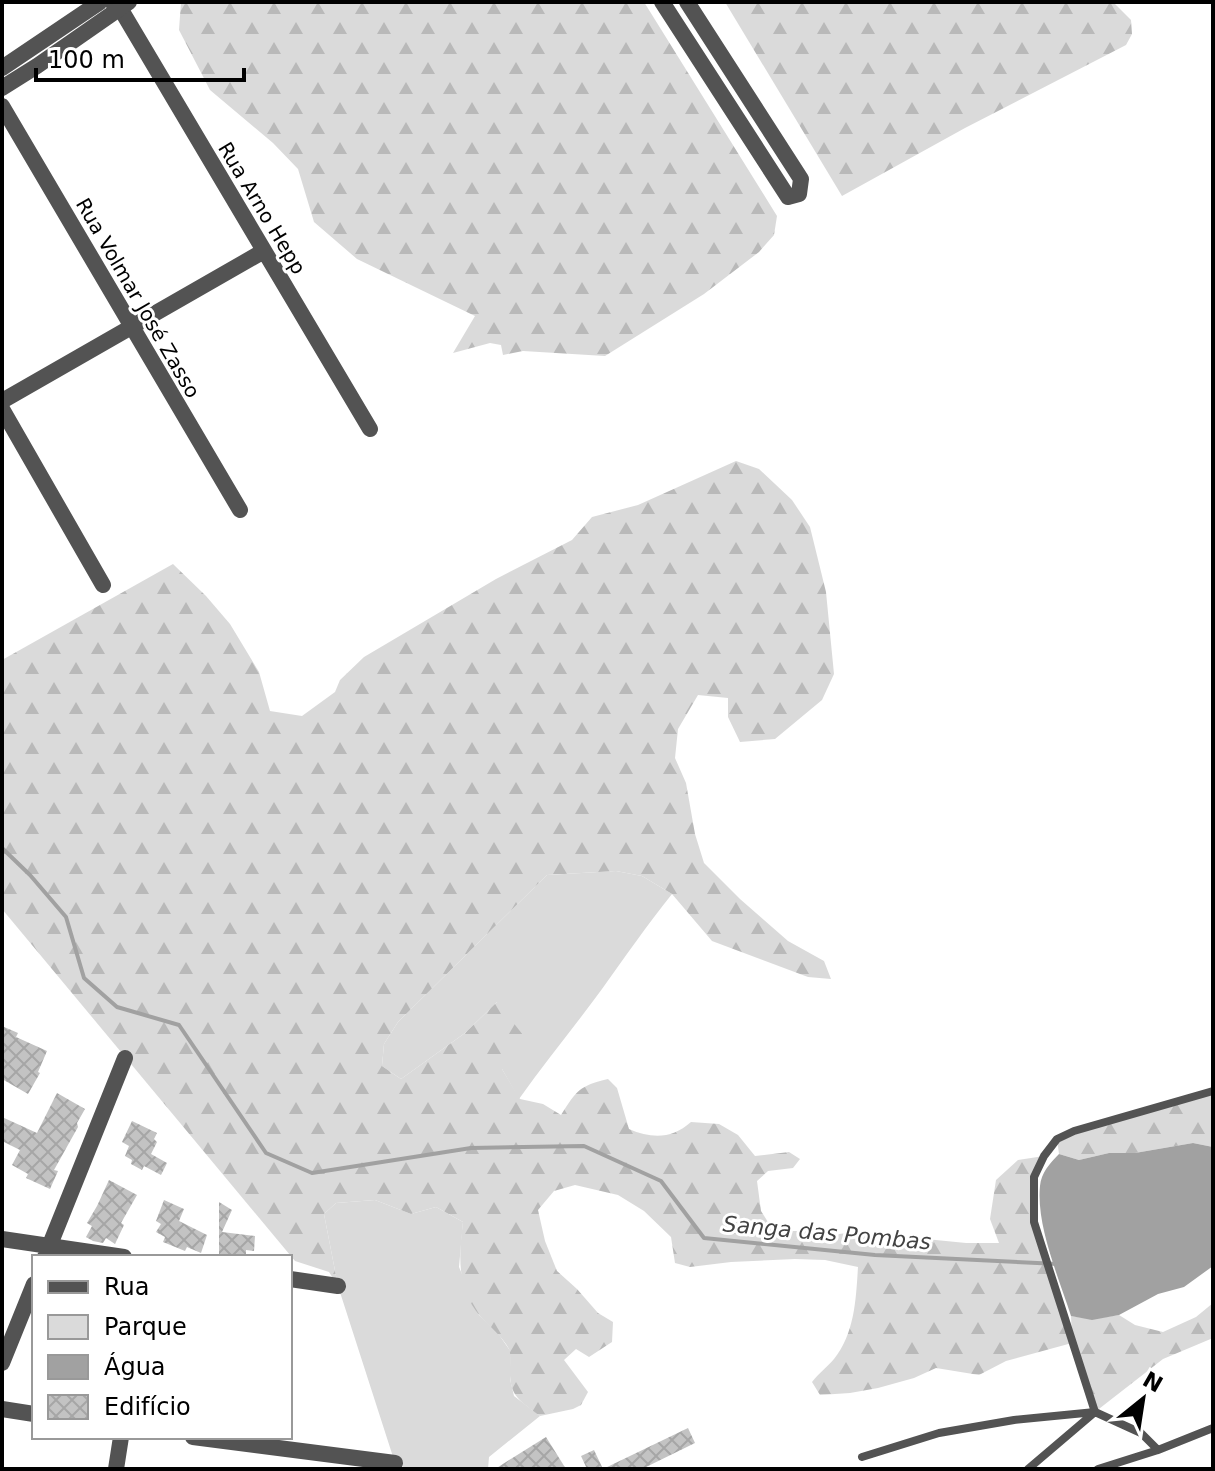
<svg xmlns="http://www.w3.org/2000/svg" width="1215" height="1471" font-family="'DejaVu Sans',sans-serif">
	<defs>
		<pattern id="forest-firs" width="22" height="20" patternUnits="userSpaceOnUse" patternTransform="scale(2)"><rect width="22" height="20" fill="#dadada"/><path d="M5 1l3.5 6h-7zM16 11l3.5 6h-7z" fill="#b9b9b9"/></pattern>
		<pattern id="building-cross-hatch" width="8" height="8" patternUnits="userSpaceOnUse" patternTransform="scale(2)"><rect width="8" height="8" fill="#c3c3c3"/><path d="M0 0l8 8M0 8l8-8" fill="none" stroke="#a6a6a6"/></pattern>
	</defs>
	<rect width="100%" height="100%" fill="#fff"/>
	<!-- green -->
	<path fill="#dadada" d="M616,871L642,876L672,894C647,925 625,957 602,989C575,1026 546,1061 519,1099L502,1069L497,1002L465,1033L401,1079L382,1066L384,1044L398,1022L547,875Z
		M375,1200L411,1214L436,1207L463,1222L459,1267L479,1315L497,1332L511,1352L510,1379L514,1396L540,1416L489,1457L488,1469H408L395,1463L338,1286L324,1214L336,1203Z"/>
	<!-- forest -->
	<path fill="url(#forest-firs)" d="M181,2H644L777,216L774,235L759,252L704,294L605,356L523,351L503,355L501,345L490,343L453,353L475,316L357,259L314,222L298,169L273,143L210,90L179,30Z
		M725,2H1113L1131,20L1132,34L1126,45L965,128L842,196Z
		M736,461L759,469L792,500L810,527L826,592L834,674L822,700L775,739L740,742L728,717V698L698,695L678,729L675,758L686,783L695,834L704,863L740,899L788,941L824,961L831,979L808,977L712,941L672,894L642,876L616,871L547,875L398,1022L384,1044L382,1066L401,1079L465,1033L497,1002L523,1035L502,1069L520,1099L543,1104L561,1115C577,1090 579,1086 608,1079L617,1088L629,1129C652,1139 672,1139 691,1122L719,1124L738,1135L755,1156L789,1152L800,1159L793,1168L768,1171L757,1181L761,1211L771,1227L788,1231H813L834,1240L839,1234L855,1232L966,1243H999L990,1219L996,1180L1018,1160L1044,1156L1034,1177V1222L1072,1338L1071,1316L1092,1319L1119,1315L1135,1325L1163,1332L1196,1317L1213,1303V1338L1163,1359L1095,1412L1072,1343L1006,1361L979,1375L936,1368L914,1378L878,1388L850,1393L820,1395L812,1382C819,1373 827,1367 834,1359C855,1333 856,1298 858,1267L825,1260L795,1259L731,1262L690,1267L675,1263L671,1237L644,1211L618,1195L575,1185L554,1191L538,1210L545,1241L557,1271L577,1289L598,1313L613,1322L612,1342L589,1357L576,1349L564,1360L588,1392L581,1405L573,1409L540,1416C518,1399 509,1396 510,1367C510,1361 511,1354 509,1349C502,1336 490,1327 480,1316C456,1288 459,1255 463,1222L436,1207L411,1214L375,1200L336,1203L324,1214L338,1286L329,1272L295,1261L2,909V660L173,564L206,596L230,624L259,672L270,711L302,716L335,692L340,680L364,657L496,579L572,540L592,517L638,505Z
		M1213,1091V1147L1193,1143L1135,1153H1109L1079,1160L1059,1154L1057,1139Z"/>
	<!-- water -->
	<path fill="#a1a1a1" d="M1193,1143L1213,1147V1266L1184,1287L1158,1294L1119,1315L1092,1320L1071,1316C1059,1278 1036,1226 1040,1186C1041,1173 1050,1163 1059,1154L1079,1160L1109,1153H1135Z"/>
	<g fill="none" stroke-linecap="round" stroke-linejoin="round">
		<!-- stream -->
		<path stroke="#a1a1a1" stroke-width="4" d="M2,848L30,875L66,917L84,978L117,1007L179,1025L266,1153L312,1173L471,1148L584,1146L661,1181L704,1238L875,1255L1058,1264"/>
	</g>
	<!-- building -->
	<path fill="url(#building-cross-hatch)" d="M2,1026L18,1033L16,1037L47,1051L38,1072L40,1073L28,1094L2,1079Z
		M57,1093L85,1109L77,1123L78,1127L54,1170L58,1171L50,1189L26,1178L28,1174L12,1165L20,1150L2,1141V1117L37,1133Z
		M132,1121L157,1133L154,1139L157,1142L151,1154L167,1163L161,1175L144,1166L142,1170L131,1164L132,1160L125,1156L129,1146L122,1142Z
		M109,1180L137,1195L121,1223L124,1225L115,1244L106,1238L103,1243L93,1241L86,1237L92,1226L87,1223L97,1206Z
		M164,1200L184,1209L179,1221L207,1235L201,1253L187,1247L185,1251L163,1242L165,1237L156,1232L161,1224L156,1221Z
		M219,1202L232,1210L222,1232L255,1236L254,1251L246,1250V1257H219Z
		M688,1428L695,1443L642,1469H603Z
		M546,1437L566,1469H495Z
		M594,1450L603,1469H587L581,1456Z"/>
	<g fill="none" stroke-linecap="round" stroke-linejoin="round">
		<!-- service -->
		<path stroke="#535353" stroke-width="8" d="M862,1457L939,1433L1014,1420L1095,1412L1034,1222V1177L1044,1156L1057,1139L1074,1131L1213,1091
			M1028,1469L1095,1412L1141,1433L1158,1450
			M1098,1469L1158,1450L1213,1428"/>
		<!-- minor -->
		<path stroke="#535353" stroke-width="16" d="M112,2L120,8L370,429
			M2,106L240,510
			M2,401L264,251
			M2,409L103,585
			M2,1239L124,1257
			M45,1257L125,1058
			M290,1279L338,1286
			M2,1363L34,1284
			M2,1409L34,1414
			M193,1437L395,1463
			M116,1469L121,1437"/>
		<!-- tertiary -->
		<path stroke="#535353" stroke-width="16" d="M662,2L788,197L799,194L801,179L687,2
			M2,68L100,2
			M2,88L37,66L129,2"/>
	</g>
	<g text-anchor="middle" dominant-baseline="central" stroke-width="6" stroke-linejoin="round" paint-order="stroke">
		<!-- street labels -->
		<g font-size="20" fill="#000" stroke="#fff">
			<text transform="translate(262 208) rotate(59)">Rua Arno Hepp</text>
			<text transform="translate(138 298) rotate(60)">Rua Volmar José Zasso</text>
		</g>
		<!-- water labels -->
		<g font-size="22" font-style="italic" fill="#424242" stroke="#fff">
			<text transform="translate(827 1233) rotate(5)">Sanga das Pombas</text>
		</g>
	</g>
	<!-- border -->
	<rect width="1215" height="1471" fill="none" stroke="#000000" stroke-width="8"/>
	<!-- legend -->
	<rect x="32" y="1255" width="260" height="184" fill="#ffffff" stroke="#999999" stroke-width="2"/>
	<rect x="48" y="1281" width="40" height="12" fill="#535353" stroke="#999999" stroke-width="2"/>
	<text x="104" y="1295" font-size="24" fill="#000000">Rua</text>
	<rect x="48" y="1315" width="40" height="24" fill="#dadada" stroke="#999999" stroke-width="2"/>
	<text x="104" y="1335" font-size="24" fill="#000000">Parque</text>
	<rect x="48" y="1355" width="40" height="24" fill="#a1a1a1" stroke="#999999" stroke-width="2"/>
	<text x="104" y="1375" font-size="24" fill="#000000">Água</text>
	<rect x="48" y="1395" width="40" height="24" fill="url(#building-cross-hatch)" stroke="#999999" stroke-width="2"/>
	<text x="104" y="1415" font-size="24" fill="#000000">Edifício</text>
	<!-- north arrow -->
	<g transform="translate(1143 1399) rotate(30)" stroke="#ffffff" stroke-width="6" paint-order="stroke">
	<path d="M0-6L14 30L0 20L-14 30Z" fill="#000000"/>
	<text y="-12" font-size="22" font-weight="bold" text-anchor="middle" fill="#000000">N</text>
	</g>
	<!-- scale -->
	<path d="M36 68v12h208v-12" fill="none" stroke="#000000" stroke-width="4"/>
	<text x="48" y="68" font-size="24" fill="#000000" stroke="#ffffff" stroke-width="6" paint-order="stroke">100 m</text>
</svg>
